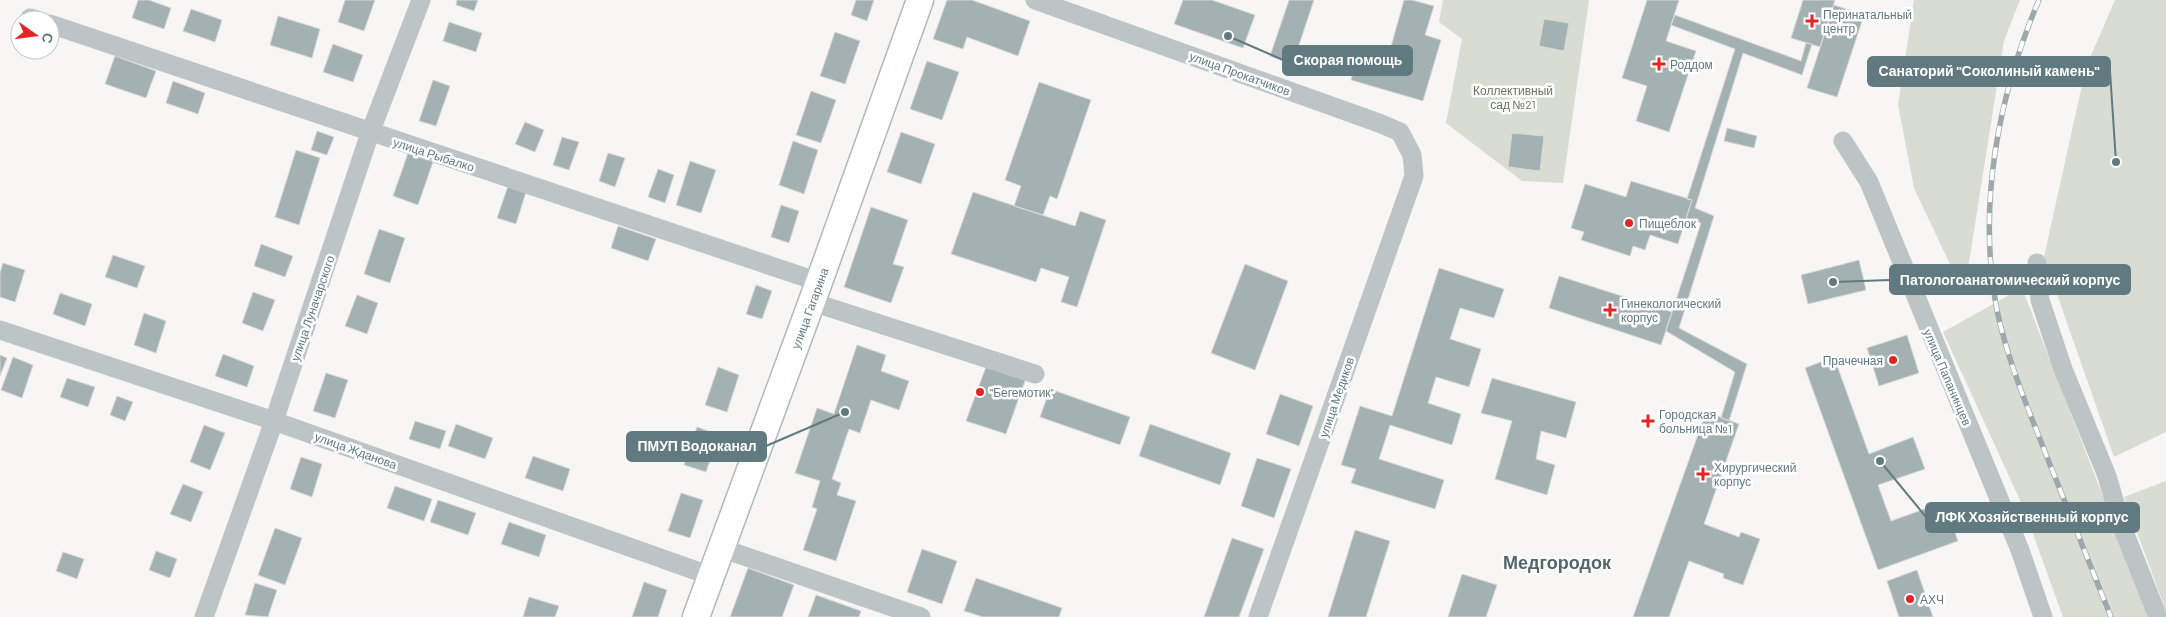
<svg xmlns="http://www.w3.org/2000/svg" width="2166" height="617" font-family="Barlow,sans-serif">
	<rect width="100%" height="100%" fill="#f7f6f4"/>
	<!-- green -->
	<path fill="#d8dcd3" d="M1443,0H1589L1563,183L1522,181L1446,123L1462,39L1439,22Z
		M1914,0H2020L2004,41L1964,294L1914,188L1898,105Z
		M2115,0H2166V432L2114,457L2044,257L2086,67Z
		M2022,288L2150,617H2063L2024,509L1943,332Z
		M2166,481V611L2124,497Z"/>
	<!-- building -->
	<path fill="#a4b1b3" stroke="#d8d8d6" d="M138,0H149L171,8L164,29L132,18Z
		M345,0H375L364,31L338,22Z
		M457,0H478L474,11L456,5Z
		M856,0H874L867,21L851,15Z
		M947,0H972L1030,21L1018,56L967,37L963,49L933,39Z
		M1183,0H1212L1255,15L1243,48L1174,24Z
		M1289,0H1314L1293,63L1270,56Z
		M1404,0H1412L1434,6L1425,35L1441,40L1423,101L1351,80L1360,49L1388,57Z
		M1647,0H1679L1666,41L1696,51L1669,132L1636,121L1647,86L1622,78Z
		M1803,0H1835L1820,47L1791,38Z
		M1834,5L1864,15L1837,97L1807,88Z
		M191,9L222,20L215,42L183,31Z
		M1675,15L1801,61L1806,43L1812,44L1802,75L1743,53L1695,208L1714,216L1679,328L1747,364L1729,421L1721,418L1735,372L1666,331L1701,223L1686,218L1692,200L1687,199L1735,49L1671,25Z
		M278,16L320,29L312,58L270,45Z
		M1544,19L1569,23L1564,51L1539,46Z
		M449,22L482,33L476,52L443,41Z
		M835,32L860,41L845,84L820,76Z
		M333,44L363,55L353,82L323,72Z
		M115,56L156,71L146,98L105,84Z
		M927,61L959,72L942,120L910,109Z
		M433,80L450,86L436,126L419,121Z
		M173,81L205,93L198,114L166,103Z
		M1039,82L1091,100L1057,199L1050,196L1043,215L1014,206L1021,186L1005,180Z
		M811,91L836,100L821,143L796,135Z
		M525,122L544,130L535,152L515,144Z
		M1727,128L1757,136L1754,148L1724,141Z
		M317,131L334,137L327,155L311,150Z
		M901,132L935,144L921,184L887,172Z
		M1512,133L1544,136L1540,171L1508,167Z
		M562,137L579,142L569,170L553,165Z
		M793,141L818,150L804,194L779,185Z
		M296,150L320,158L299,225L275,217Z
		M408,153L433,162L418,205L393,196Z
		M608,153L625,158L615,187L599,181Z
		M690,161L716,170L701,213L676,205Z
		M658,169L674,175L665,203L648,197Z
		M1631,181L1692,200L1678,244L1650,235L1645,250L1633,246L1630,256L1581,240L1584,232L1571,228L1585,184L1626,197Z
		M508,186L526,192L516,224L497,218Z
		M973,192L1075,226L1080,211L1106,220L1077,307L1061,302L1069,277L1041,268L1036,282L951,254Z
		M781,205L799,211L789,243L771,237Z
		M871,207L908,220L893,264L904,267L891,303L844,287Z
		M618,226L656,239L648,261L611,248Z
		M379,229L405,238L390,283L364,274Z
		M261,244L293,256L285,277L254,266Z
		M113,255L145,266L137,288L105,277Z
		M1859,260L1866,290L1808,304L1801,275Z
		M3,263L25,270L15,302L0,297V273Z
		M1245,264L1288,281L1255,370L1211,353Z
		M1439,268L1504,289L1494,318L1460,308L1450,339L1481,349L1469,387L1436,377L1428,403L1461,414L1452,445L1390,425L1379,459L1444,480L1435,509L1351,483L1356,469L1341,465L1360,406L1392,416Z
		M1559,276L1672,312L1661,345L1549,308Z
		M756,285L772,291L762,319L746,314Z
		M253,292L275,300L263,331L242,323Z
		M60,293L92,304L85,326L53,314Z
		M357,295L378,303L367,334L345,326Z
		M144,313L166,321L156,353L134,345Z
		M1907,335L1919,373L1879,386L1867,348Z
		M857,345L886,355L881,371L909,381L899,410L871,400L860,433L849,429L832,479L841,483L837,495L856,501L836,561L803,550L817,509L812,507L820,481L795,473L817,408L834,414Z
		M223,354L254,366L247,387L215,376Z
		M0,355L7,358L0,376Z
		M13,357L33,365L22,398L1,390Z
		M1834,357L1869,454L1913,437L1925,469L1878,485L1891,521L1944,502L1958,541L1878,570L1805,368Z
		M987,364L1026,378L1006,434L966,421Z
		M718,367L739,375L727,412L705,405Z
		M326,373L348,380L335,418L313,411Z
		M67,378L95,387L88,407L60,397Z
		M1492,378L1576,402L1566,438L1541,431L1536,459L1555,465L1547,495L1495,479L1512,421L1481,413Z
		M1050,389L1130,417L1120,445L1040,417Z
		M1280,394L1313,406L1299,446L1266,434Z
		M117,396L133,402L125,421L110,415Z
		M1706,412L1739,424L1704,524L1739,537L1741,532L1760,539L1751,563L1743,585L1723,578L1724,574L1689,561L1669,617H1633Z
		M415,421L446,431L440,449L409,439Z
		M456,424L493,438L485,459L448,446Z
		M1150,424L1231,453L1220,485L1139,456Z
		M204,425L225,433L210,470L190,462Z
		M697,427L719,435L706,472L684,465Z
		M533,456L570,469L563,491L525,478Z
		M301,457L322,464L312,497L290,489Z
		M1257,458L1291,469L1274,518L1241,506Z
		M183,484L203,492L191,522L170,514Z
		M395,486L432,499L424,521L387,508Z
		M681,493L703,500L690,538L668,531Z
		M438,500L476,513L468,535L430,522Z
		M509,522L546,535L539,557L501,544Z
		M275,528L302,538L285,585L258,575Z
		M1355,530L1390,541L1366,617H1328Z
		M1232,538L1264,549L1239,617H1204Z
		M922,549L957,561L942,604L907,592Z
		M156,551L177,559L170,578L149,570Z
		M63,552L84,559L77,579L56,571Z
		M748,568L794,585L782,617H730Z
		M1917,570L1933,617H1899L1887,581Z
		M1462,574L1497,585L1486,617H1448Z
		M976,578L1062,608L1059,617H983L964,611Z
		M644,582L667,590L658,617H632Z
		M255,583L277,590L268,617L245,615Z
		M816,595L861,611L859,617H808Z
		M529,597L559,606L555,617H523Z"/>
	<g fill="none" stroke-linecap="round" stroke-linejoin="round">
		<defs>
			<g id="secondary">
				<path id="s1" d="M696,617L819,282L920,0"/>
			</g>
		</defs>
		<!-- secondary casing -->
		<use href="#secondary" stroke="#afb9bb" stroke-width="29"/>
		<!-- street -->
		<path stroke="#bdc4c6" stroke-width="19" d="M1035,0L1379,123L1400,132L1412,155L1414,176L1258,617
			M30,18L37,20
			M50,24L819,282
			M1843,141L1869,182L2020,550L2043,617
			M2037,263L2040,300L2063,369L2107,476L2121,524L2158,617
			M812,302L1035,374
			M0,330L274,421L711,576
			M721,548L921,617
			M204,617L274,421L370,133L421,0"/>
		<!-- secondary -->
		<use href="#secondary" stroke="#fff" stroke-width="26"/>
		<defs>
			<path id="rail" d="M2039,0C1998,96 1977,206 1997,310C2007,359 2027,406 2045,452C2067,507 2089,562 2111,617"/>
		</defs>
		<!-- rail casing -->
		<use href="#rail" stroke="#9ca8ab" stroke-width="5.5"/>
		<!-- rail -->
		<use href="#rail" stroke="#fff" stroke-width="4" stroke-dasharray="11" stroke-linecap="butt"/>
	</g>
	<!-- markers -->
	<g fill="#e72425" stroke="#fff" stroke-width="2">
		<path d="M1809.5 13.5h5v5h5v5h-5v5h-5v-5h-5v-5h5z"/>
		<path d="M1656.5 56.5h5v5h5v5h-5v5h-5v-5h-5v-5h5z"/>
		<circle cx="1629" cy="223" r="5"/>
		<path d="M1607.5 302.5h5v5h5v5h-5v5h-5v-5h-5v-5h5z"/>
		<circle cx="1893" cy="360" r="5"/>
		<circle cx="980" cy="392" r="5"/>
		<path d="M1645.5 413.5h5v5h5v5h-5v5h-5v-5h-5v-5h5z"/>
		<path d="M1700.5 466.5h5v5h5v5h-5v5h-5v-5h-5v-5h5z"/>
		<circle cx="1910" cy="599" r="5"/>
	</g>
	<g text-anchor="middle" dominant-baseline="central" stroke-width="5" stroke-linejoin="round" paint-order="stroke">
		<!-- poi labels -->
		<g font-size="12" fill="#617a7f" stroke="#fff" text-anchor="start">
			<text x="1823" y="14">Перинатальный<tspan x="1823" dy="14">центр</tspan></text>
			<text x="1670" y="64">Роддом</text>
			<text x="1639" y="223">Пищеблок</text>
			<text x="1621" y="303">Гинекологический<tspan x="1621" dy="14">корпус</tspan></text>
			<text x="1883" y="360" text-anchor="end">Прачечная</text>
			<text x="990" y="392">"Бегемотик"</text>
			<text x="1659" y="414">Городская<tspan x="1659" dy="14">больница №1</tspan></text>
			<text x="1714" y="467">Хирургический<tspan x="1714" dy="14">корпус</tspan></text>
			<text x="1920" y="599">АХЧ</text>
		</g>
		<!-- street labels -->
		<g font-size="12" fill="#617a7f" stroke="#fff">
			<text transform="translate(1240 73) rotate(20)">улица Прокатчиков</text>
			<text transform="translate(434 154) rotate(18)">улица Рыбалко</text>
			<text transform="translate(312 308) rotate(-71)">улица Луначарского</text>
			<text stroke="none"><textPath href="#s1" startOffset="329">улица Гагарина</textPath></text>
			<text transform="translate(1948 377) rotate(67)">улица Папанинцев</text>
			<text transform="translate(1336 397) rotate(-71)">улица Медиков</text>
			<text transform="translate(356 450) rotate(20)">улица Жданова</text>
		</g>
		<!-- park labels -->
		<g font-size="12" fill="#6a7760" stroke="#fff">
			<text x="1513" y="90">Коллективный<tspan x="1513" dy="14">сад №21</tspan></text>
		</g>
		<!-- district labels -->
		<g font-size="18" font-weight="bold" fill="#53666a" stroke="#fff">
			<text x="1557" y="562">Медгородок</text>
		</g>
	</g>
	<!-- callouts -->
	<path fill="none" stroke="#617a7f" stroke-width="2" d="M1228 36L1283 60M2116 162L2110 71M1833 282L1890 280M845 412L766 446M1880 461L1926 517"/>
	<g fill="#617a7f" stroke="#fff" stroke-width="2">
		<circle cx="1228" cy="36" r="5"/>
		<circle cx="2116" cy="162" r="5"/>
		<circle cx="1833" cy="282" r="5"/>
		<circle cx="845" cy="412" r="5"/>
		<circle cx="1880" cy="461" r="5"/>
	</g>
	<g fill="#617a7f" stroke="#617a7f" stroke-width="2">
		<rect x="1283" y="46" width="129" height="29" rx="5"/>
		<rect x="1868" y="57" width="242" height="29" rx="5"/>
		<rect x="1890" y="265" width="240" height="29" rx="5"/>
		<rect x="627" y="432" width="139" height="29" rx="5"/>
		<rect x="1926" y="503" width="213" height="29" rx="5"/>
	</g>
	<g font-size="14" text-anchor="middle" font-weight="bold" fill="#fff">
		<text x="1348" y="65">Скорая помощь</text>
		<text x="1989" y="76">Санаторий "Соколиный камень"</text>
		<text x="2010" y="285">Патологоанатомический корпус</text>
		<text x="697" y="451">ПМУП Водоканал</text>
		<text x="2032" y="522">ЛФК Хозяйственный корпус</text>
	</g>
	<!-- north arrow -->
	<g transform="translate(35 35) rotate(104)"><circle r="24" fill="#ffffff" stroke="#c0cacc"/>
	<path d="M0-4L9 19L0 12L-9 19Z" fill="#e72425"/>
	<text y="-8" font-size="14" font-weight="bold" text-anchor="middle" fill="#617a7f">С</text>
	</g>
</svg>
